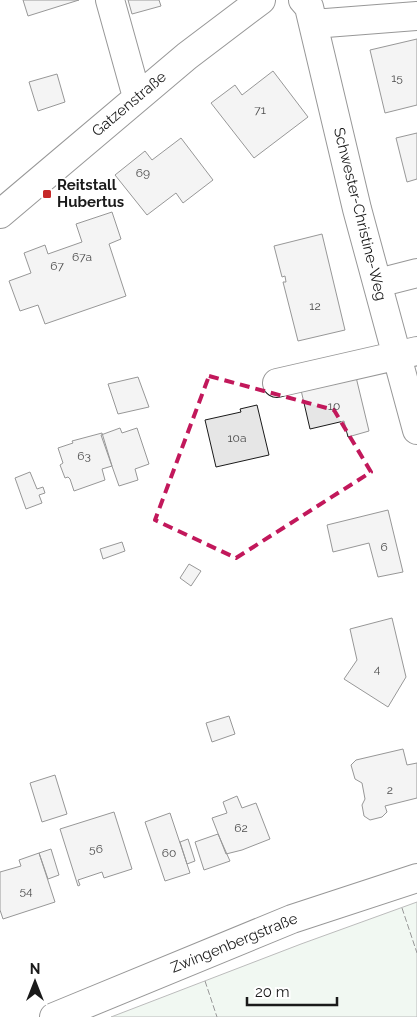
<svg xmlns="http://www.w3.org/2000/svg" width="417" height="1017" font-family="Raleway,sans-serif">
	<rect width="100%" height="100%" fill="#fff"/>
	<!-- green -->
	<path fill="#e0efe3" stroke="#6a6a6a" d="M417,902V1017H111L301,944Z"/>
	<!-- building -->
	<path fill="#e6e6e6" stroke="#1a1a1a" d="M23,0H79L28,16Z
		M128,0H159L161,6L132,14Z
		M417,39V105L385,113L370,50Z
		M273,71L308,117L254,158L211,103L235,85L242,95Z
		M57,74L65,102L38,111L29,82Z
		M417,133V179L407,182L396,138Z
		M181,138L213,180L183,203L176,193L147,215L115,175L145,151L152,160Z
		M112,212L121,239L109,244L126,296L45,324L38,305L20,311L9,281L31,273L24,253L45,245L48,254L82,242L76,224Z
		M322,234L345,330L298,341L283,282H286L285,276L282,277L274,246Z
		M138,377L149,407L118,414L108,384Z
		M356,377L369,431L348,437L344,421L310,429L301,390Z
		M257,405L269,455L216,467L205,420L241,412L240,409Z
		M120,428L122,433L137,428L149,464L135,469L138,480L119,486L101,435Z
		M102,433L112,466L102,469L105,480L74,491L70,479L68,477L65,478L60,465L63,463L58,448L73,443L72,441Z
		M30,472L37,489L43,487L45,493L39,495L42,503L26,509L15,478Z
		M388,510L403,572L378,577L369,543L333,552L327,525Z
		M122,542L125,551L103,559L100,549Z
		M189,564L201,571L191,586L180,578Z
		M392,618L406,677L388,707L344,679L357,660L350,629Z
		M229,716L235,734L212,742L206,723Z
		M403,749L407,765L417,763V798L385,806L387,812L382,817L370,820L364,816L362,805L365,799L362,783L355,779L351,765L356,760Z
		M55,775L67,814L42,822L30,783Z
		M237,796L242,808L256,803L270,839L242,850L226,854L212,818L227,813L223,802Z
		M114,812L132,869L104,878L102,872L78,880L80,885L78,886L60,829Z
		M170,813L190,873L165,881L145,822Z
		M218,834L230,861L204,870L195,842Z
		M188,839L195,861L187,864L180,842Z
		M51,849L59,875L48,879L39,853Z
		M39,853L55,902L3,919L0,910V872L21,866L19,860Z"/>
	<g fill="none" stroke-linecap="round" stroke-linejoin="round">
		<defs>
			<path id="minor" d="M110,0L137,97
				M303,0L309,7L357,209L417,430
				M313,24L417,16
				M0,214L187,56L261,0
				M378,283L417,273
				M277,383L417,351
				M54,1017L292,919L417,878"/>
		</defs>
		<!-- minor casing -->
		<use href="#minor" stroke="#1a1a1a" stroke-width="30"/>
		<!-- minor -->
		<use href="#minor" stroke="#fff" stroke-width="28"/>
		<!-- fence -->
		<path stroke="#1a1a1a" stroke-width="1" stroke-dasharray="6 2.5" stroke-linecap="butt" d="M402,908L417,953
			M205,981L217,1017"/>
	</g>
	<!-- marked area -->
	<path d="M0 0H417V1017H0ZM209,376L334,410L371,472L236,558L155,520Z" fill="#fff" fill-opacity=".55" fill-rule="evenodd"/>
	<path fill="none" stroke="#c2185b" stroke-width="4" stroke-dasharray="10 6" stroke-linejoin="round" d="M209,376L334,410L371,472L236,558L155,520Z"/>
	<!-- markers -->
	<rect fill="#c62828" stroke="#fff" stroke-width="2" x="42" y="189" width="10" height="10" rx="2.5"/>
	<g text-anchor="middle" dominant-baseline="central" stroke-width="4" stroke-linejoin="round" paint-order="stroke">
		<!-- number labels -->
		<g font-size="12" fill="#4d4d4d">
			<text x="397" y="78">15</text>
			<text x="260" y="110">71</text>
			<text x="143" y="173">69</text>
			<text x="82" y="257">67a</text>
			<text x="57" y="266">67</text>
			<text x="315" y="306">12</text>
			<text x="334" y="406">10</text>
			<text x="237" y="438">10a</text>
			<text x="84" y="456">63</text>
			<text x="384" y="547">6</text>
			<text x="377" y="669">4</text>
			<text x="390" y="790">2</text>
			<text x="241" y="828">62</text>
			<text x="96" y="849">56</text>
			<text x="169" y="853">60</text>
			<text x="26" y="891">54</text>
		</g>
		<!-- street labels -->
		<g font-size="15" fill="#1a1a1a" stroke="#fff">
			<text transform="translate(129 104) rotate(-40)">Gatzenstraße</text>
			<text transform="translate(360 214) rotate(76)">Schwester-Christine-Weg</text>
			<text transform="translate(234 943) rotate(-22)">Zwingenbergstraße</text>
		</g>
		<!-- poi labels -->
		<g font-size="15" font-weight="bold" fill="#1a1a1a" stroke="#fff" text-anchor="start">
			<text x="57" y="185">Reitstall<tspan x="57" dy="17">Hubertus</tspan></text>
		</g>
	</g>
	<!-- north arrow -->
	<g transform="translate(35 982)" stroke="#ffffff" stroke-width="4" paint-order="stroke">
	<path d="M0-4L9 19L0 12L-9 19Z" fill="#1a1a1a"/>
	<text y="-8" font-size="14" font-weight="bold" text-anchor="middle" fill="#1a1a1a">N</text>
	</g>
	<!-- scale -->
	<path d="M247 997v8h90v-8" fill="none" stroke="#1a1a1a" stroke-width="2.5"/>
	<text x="255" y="997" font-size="15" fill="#1a1a1a" stroke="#ffffff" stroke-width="4" paint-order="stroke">20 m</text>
</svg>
